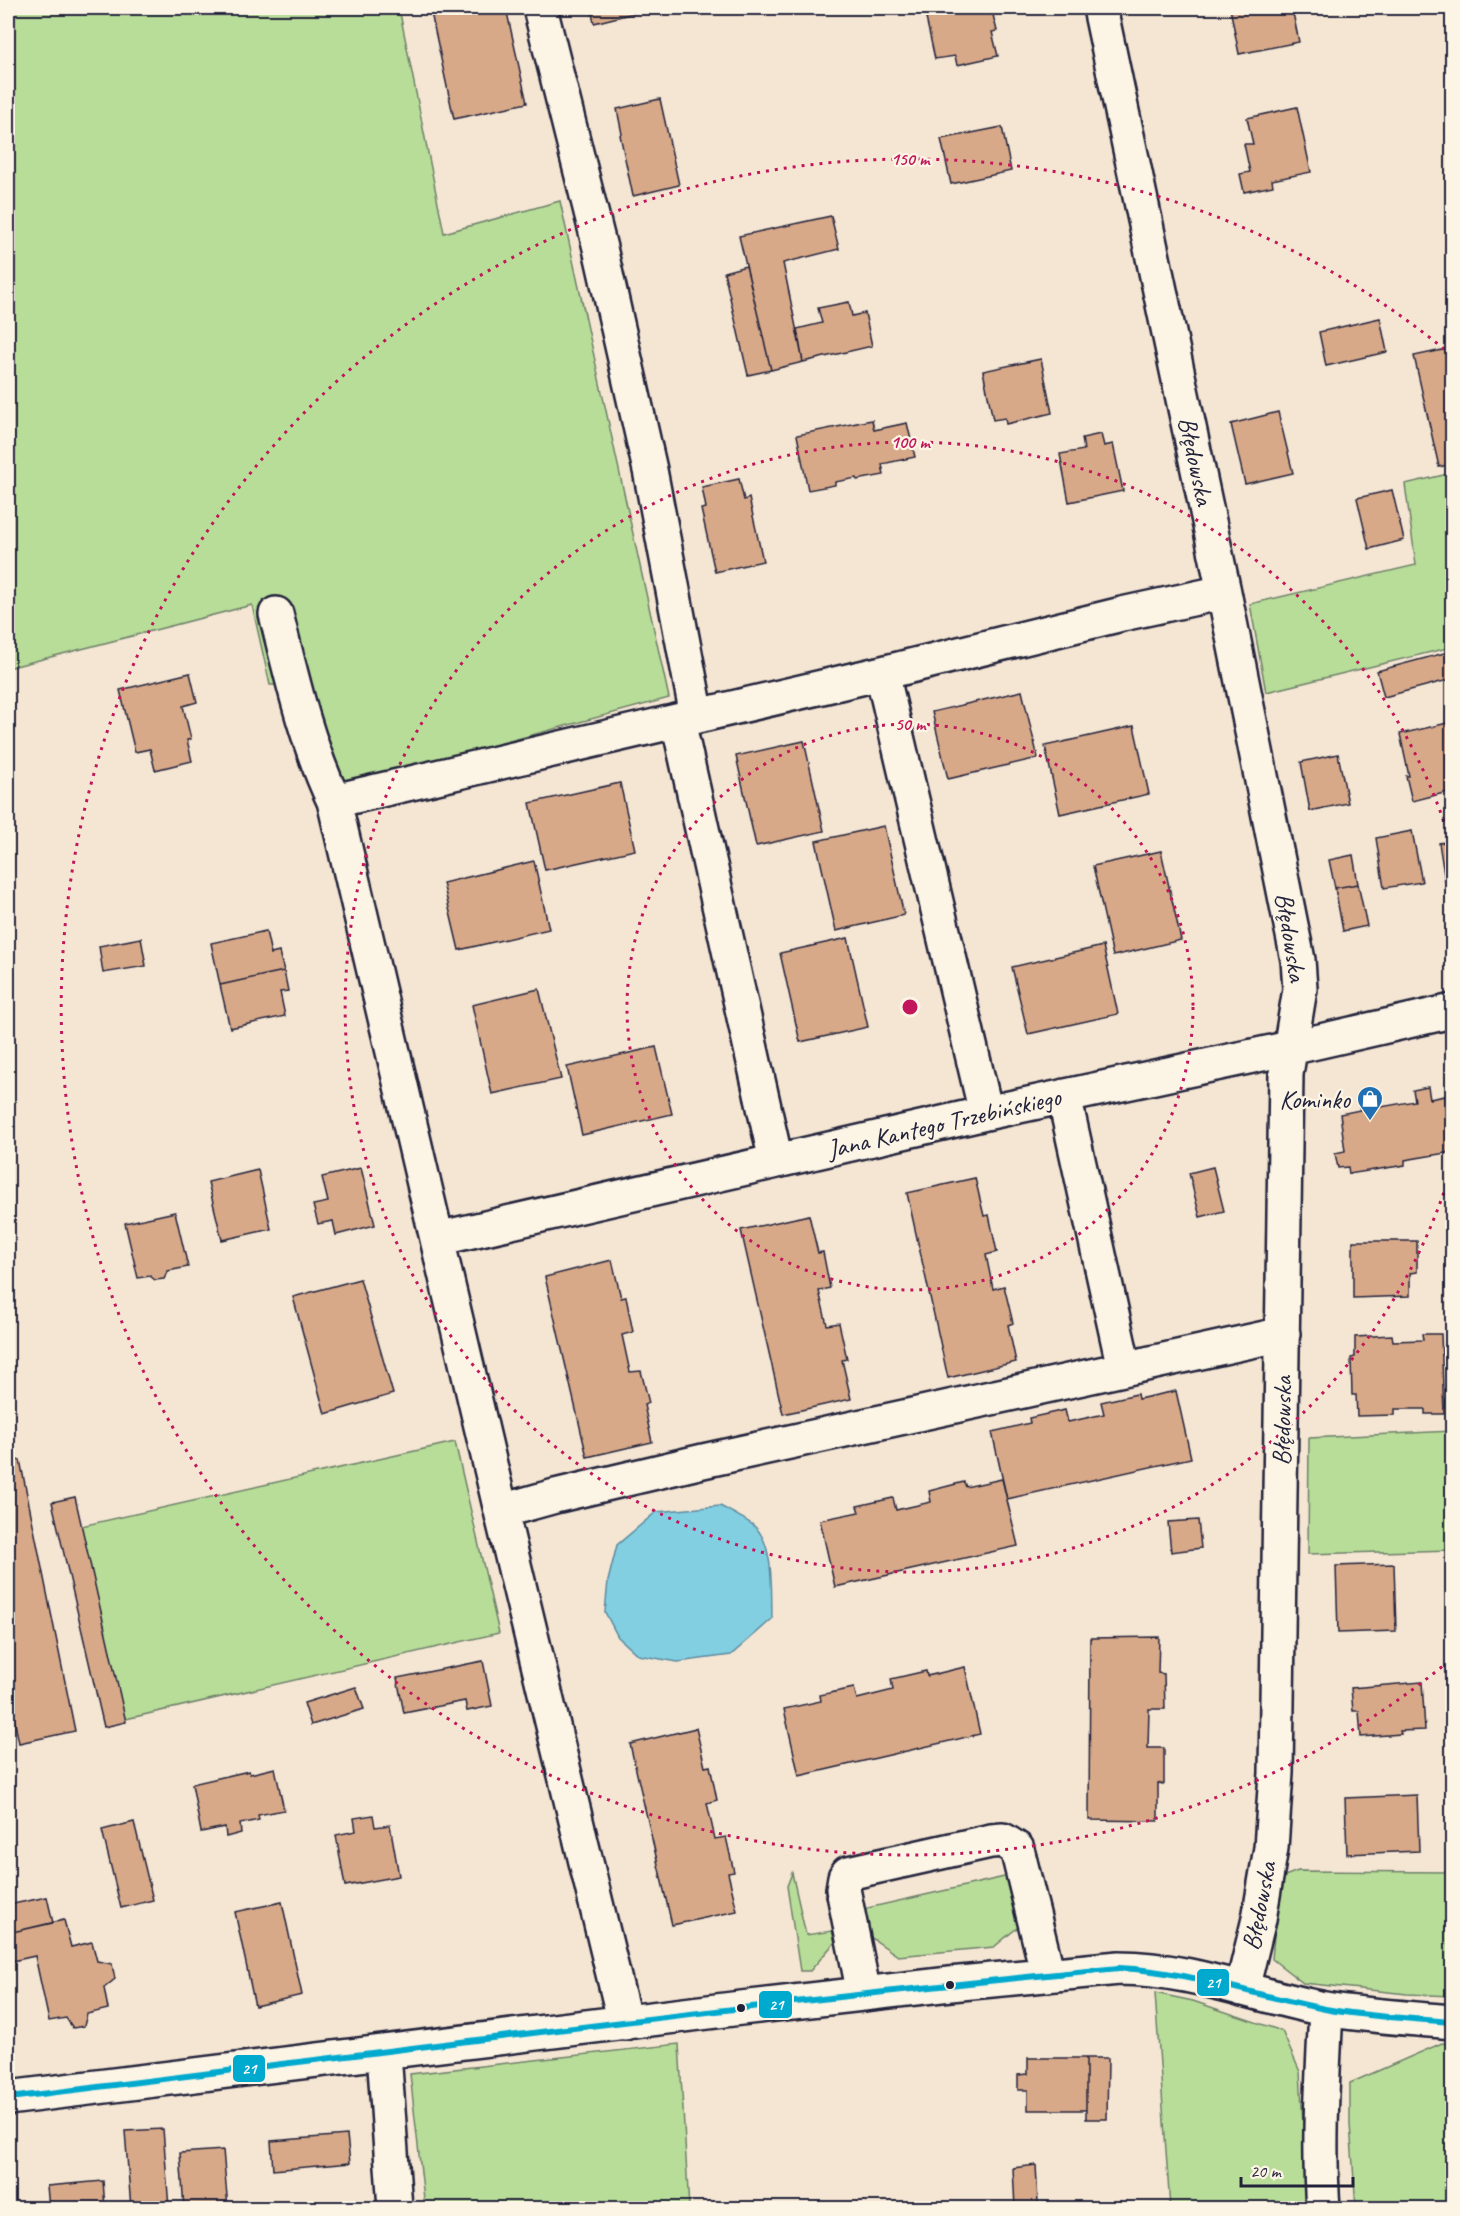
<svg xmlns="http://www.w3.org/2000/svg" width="1460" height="2216" font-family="Caveat,sans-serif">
	<rect width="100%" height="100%" fill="#f5e6d3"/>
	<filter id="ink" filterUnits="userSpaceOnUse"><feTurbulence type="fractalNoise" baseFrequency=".0167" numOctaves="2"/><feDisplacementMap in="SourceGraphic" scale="12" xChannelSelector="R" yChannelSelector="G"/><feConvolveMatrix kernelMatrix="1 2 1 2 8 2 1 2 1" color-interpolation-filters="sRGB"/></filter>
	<g filter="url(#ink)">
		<!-- green -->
		<path fill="#b8dd98" stroke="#6d806a" stroke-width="1.5" d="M8,8H399L444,233L560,201L669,698L339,787L307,685H270L252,605L8,668Z
			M1452,473V647L1266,692L1250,604L1416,565L1405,484Z
			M1452,1431V1550L1308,1554L1309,1438Z
			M455,1442L499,1633L117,1721L77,1527Z
			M1298,1871L1452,1872V1996L1407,1994L1303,1983L1272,1959L1279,1878Z
			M792,1873L806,1935L832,1931L835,1942L810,1971H800L787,1886Z
			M1009,1876L1018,1927L994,1947L898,1956L869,1936L863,1909Z
			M1155,1993L1193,2001L1282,2031L1300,2072L1308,2208H1170Z
			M1442,2043L1452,2045V2208H1356L1350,2124V2083Z
			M679,2044L689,2208H425L410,2074Z"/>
		<!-- water -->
		<path fill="#83cfe2" stroke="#5c8a9f" stroke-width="1.5" d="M720,1506C731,1512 743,1518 753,1525C775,1543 771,1593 772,1619L731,1655L678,1662L638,1655L618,1637L605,1612L608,1581L617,1545L656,1512Z"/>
		<!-- building -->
		<path fill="#d8a989" stroke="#22223b" stroke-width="1.5" d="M430,8H506L527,103L454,119Z
			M591,8H641L642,11L594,23Z
			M971,8H979L980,14L992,11L997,31L992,32L998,56L957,65L955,56L935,59L926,18Z
			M1230,8H1292L1299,42L1239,54Z
			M660,99L679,185L633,196L620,135L622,134L617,109Z
			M1297,107L1311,172L1272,180L1273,186L1244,192L1240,174L1250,172L1244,144H1253L1247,118Z
			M1002,127L1011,171L951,184L941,139Z
			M831,216L839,249L783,263L803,362L771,370L739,236Z
			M746,266L771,370L748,375L724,272Z
			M849,302L852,316L865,313L872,346L803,362L797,329L822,323L818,308Z
			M1380,318L1387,352L1326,366L1319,332Z
			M1452,348V464L1439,467L1414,356Z
			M1041,359L1052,413L1006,424L1005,418L993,420L983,371Z
			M1278,412L1293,473L1245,484L1231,424Z
			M872,420L874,430L907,423L915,457L882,464L884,475L857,480L856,478L835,482V485L808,490L797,435Z
			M1101,434L1104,446L1113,444L1123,491L1069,502L1060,454L1084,450L1082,438Z
			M739,479L744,500L749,498L763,561L715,572L701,509L706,508L702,487Z
			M1392,490L1404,540L1369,549L1357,498Z
			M1452,651V679L1384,697L1377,671Z
			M190,673L197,702L183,706L191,739L187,740L192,761L155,770L150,749L135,752L120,690Z
			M1022,691L1038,758L948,779L932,712Z
			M1452,722V791L1412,801L1406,776H1409L1400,734Z
			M1134,726L1149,794L1060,814L1045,746Z
			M804,741L824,831L756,846L736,756Z
			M1338,754L1348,803L1310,811L1301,762Z
			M620,783L635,850L545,870L530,803Z
			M884,826L904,915L836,931L816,841Z
			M1412,831L1422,882L1384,888L1376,838Z
			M1452,841V880L1445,881L1439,843Z
			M1161,851L1181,940L1113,956L1093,866Z
			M1353,855L1358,884L1335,888L1329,860Z
			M534,861L549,929L459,950L443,883Z
			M1358,884L1367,926L1343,931L1335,888Z
			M1452,888V917L1448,889Z
			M266,931L271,954L279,952L284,971L220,985L211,943Z
			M141,938L146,966L103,973L99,946Z
			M848,938L868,1027L800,1042L780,953Z
			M1103,946L1118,1014L1028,1034L1012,967Z
			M284,971L288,991L280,992L285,1016L230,1028L220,985Z
			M539,989L561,1079L492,1094L472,1005Z
			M656,1047L672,1114L582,1135L567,1067Z
			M1428,1087L1430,1099L1445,1096L1452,1152L1405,1160V1165L1349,1174L1348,1167L1338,1168L1335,1153L1345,1151L1340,1114L1360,1110L1358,1099L1365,1097L1374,1096L1376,1108L1415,1101L1413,1090Z
			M1213,1167L1224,1211L1200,1217L1189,1173Z
			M361,1168L375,1225L336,1235L333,1221L318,1224L313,1205L328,1202L322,1177Z
			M258,1170L271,1229L222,1240L208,1182Z
			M975,1178L984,1216L989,1215L997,1252L986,1255L993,1289L1004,1286L1013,1323L1008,1325L1016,1362L948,1378L907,1193Z
			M175,1212L188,1267L168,1271L164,1279L155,1280L150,1276L138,1278L125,1223Z
			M809,1215L818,1253L823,1252L830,1288L819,1291L827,1325L839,1323L847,1359L842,1360L851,1399L783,1414L741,1230Z
			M1353,1241H1417V1272L1410,1273V1296L1353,1298Z
			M612,1260L621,1298L626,1297L633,1332L622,1335L630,1372L641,1371L649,1403L644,1405L652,1442L587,1457L545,1277Z
			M360,1279L393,1394L325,1414L293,1297Z
			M1422,1334H1441L1444,1414H1425V1409H1395V1415L1357,1416L1356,1395H1352L1351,1358L1355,1357V1337L1392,1335L1393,1341L1423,1340Z
			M1176,1391L1191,1458L1007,1499L992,1432L1030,1423L1029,1418L1065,1410L1068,1422L1104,1414L1101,1402L1137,1394L1138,1399Z
			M20,1460L75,1731L19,1743L8,1689V1462Z
			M1002,1479L1018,1546L835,1587L820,1520L859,1512L857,1506L893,1498L896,1510L931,1502L929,1491L964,1482L966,1487Z
			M75,1497L126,1722L104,1727L52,1502Z
			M1198,1520L1201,1548L1171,1552L1168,1522Z
			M1394,1564L1396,1631L1338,1633L1336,1566Z
			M1159,1637L1158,1673L1164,1674L1165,1709H1149L1148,1748H1164V1784L1158,1783V1821L1089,1820L1090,1638Z
			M483,1661L492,1706L467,1711L465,1701L404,1713L397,1678Z
			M965,1667L980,1734L799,1776L784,1709L821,1701L820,1695L854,1688L857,1699L893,1690L891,1679L926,1671L927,1676Z
			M1422,1682L1425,1730L1400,1731L1401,1734L1361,1737L1359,1711H1353L1351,1688Z
			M356,1687L364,1709L311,1725L304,1703Z
			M696,1728L705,1767L710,1766L717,1800L707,1803L715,1839L726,1837L734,1872L728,1873L737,1911L672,1925L630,1744Z
			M275,1768L284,1810L258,1815L259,1820L240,1824L241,1833L226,1837L225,1827L201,1832L192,1784L249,1771L250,1774Z
			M1417,1795L1419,1851L1347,1854L1345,1798Z
			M373,1815L375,1827L390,1825L399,1876L345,1886L336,1835L356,1831L354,1818Z
			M134,1822L153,1900L121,1908L102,1830Z
			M47,1897L53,1923L8,1933V1905Z
			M282,1902L302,1995L255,2006L235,1912Z
			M64,1920L71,1947L92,1942L97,1961L112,1964L115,1979L104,1988L108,2009L87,2014L84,2026L73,2028L66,2018L49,2021L35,1956L8,1962V1933Z
			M1028,2058H1086V2110H1028V2090H1018V2075L1028,2074Z
			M1086,2058H1108L1107,2119H1086Z
			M163,2129L169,2208H131L125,2131Z
			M347,2135L350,2163L273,2170L271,2141Z
			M223,2150L228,2208H184L180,2153Z
			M1036,2165L1038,2203L1050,2202L1051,2208H1015L1013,2168Z
			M103,2181L105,2208H49L47,2186Z"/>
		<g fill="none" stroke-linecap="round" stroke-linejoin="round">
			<defs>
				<path id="minor" d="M540,8L600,248L650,470L697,716
					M1100,8L1224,592L1298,960L1300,989L1286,1074L1276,1773L1271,1848L1259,1919L1242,1989
					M276,614C292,678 306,742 334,801L501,1511L625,2023
					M882,673L986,1113
					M678,721L776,1161
					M334,801L882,673L1122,614L1224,592
					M1064,1096L1124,1368
					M437,1239L986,1113L1290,1048L1452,1011
					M501,1511L555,1496L703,1461L1283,1334
					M864,1994L843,1889L845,1877L848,1873L991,1841L1003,1840L1017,1849L1048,1975
					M384,2053L395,2208
					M8,2098L741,2008L950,1984L1119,1968C1190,1968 1256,1996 1325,2009C1367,2016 1410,2018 1452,2022
					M1323,2208C1318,2142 1323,2075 1326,2009"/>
			</defs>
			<!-- minor casing -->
			<use href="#minor" stroke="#22223b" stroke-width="38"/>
			<!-- minor -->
			<use href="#minor" stroke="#fcf5e5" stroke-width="33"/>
			<defs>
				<path id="bus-1" d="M8,2098C378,2053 748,2003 1119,1968C1190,1971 1255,1996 1325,2009C1367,2017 1410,2018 1452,2022"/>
			</defs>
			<!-- bus-1 casing -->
			<use href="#bus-1" stroke="#fcf5e5" stroke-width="10"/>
			<!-- bus-1 -->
			<use href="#bus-1" stroke="#00a9ce" stroke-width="6"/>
		</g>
	</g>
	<!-- distance rings -->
	<g fill="none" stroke="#c2185b" stroke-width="3" stroke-dasharray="3 6">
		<circle cx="910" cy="1007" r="283"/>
		<path d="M1452 1167A565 565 0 1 1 1452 847"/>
		<path d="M1449 1661A848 848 0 1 1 1449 353"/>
	</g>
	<!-- icons -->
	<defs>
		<symbol id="shop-pin" viewBox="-11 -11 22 30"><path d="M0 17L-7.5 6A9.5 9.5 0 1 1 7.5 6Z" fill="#1f6fb2" stroke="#fcf5e5"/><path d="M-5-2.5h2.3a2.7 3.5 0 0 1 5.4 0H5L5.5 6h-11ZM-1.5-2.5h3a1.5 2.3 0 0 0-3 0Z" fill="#fff"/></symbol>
	</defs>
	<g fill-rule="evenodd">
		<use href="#shop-pin" x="1355" y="1084" width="30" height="40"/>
	</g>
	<!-- markers -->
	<g fill="#22223b" stroke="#fcf5e5" stroke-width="2">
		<circle cx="950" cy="1985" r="5"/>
		<circle cx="741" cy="2008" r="5"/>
	</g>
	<g text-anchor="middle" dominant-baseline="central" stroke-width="4.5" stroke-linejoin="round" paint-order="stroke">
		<!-- street labels -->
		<g font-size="26" fill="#22223b" stroke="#fcf5e5">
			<text transform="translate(1196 461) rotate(78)">Błędowska</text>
			<text transform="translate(1291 937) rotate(81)">Błędowska</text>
			<text transform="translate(944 1123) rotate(-13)">Jana Kantego Trzebińskiego</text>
			<text transform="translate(1282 1421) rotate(-89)">Błędowska</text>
			<text transform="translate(1259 1906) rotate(-79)">Błędowska</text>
		</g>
		<!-- poi labels -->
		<g font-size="26" fill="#22223b" stroke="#fcf5e5" text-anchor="end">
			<text x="1350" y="1099">Kominko</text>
		</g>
	</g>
	<circle cx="910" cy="1007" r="9" fill="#c2185b" stroke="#fcf5e5" stroke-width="3"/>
	<g font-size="18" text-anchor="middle" font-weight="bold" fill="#c2185b" stroke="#fcf5e5" stroke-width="4.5" stroke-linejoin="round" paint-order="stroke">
		<text x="910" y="165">150 m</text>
		<text x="910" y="448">100 m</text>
		<text x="910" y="730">50 m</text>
	</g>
	<g stroke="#fcf5e5" stroke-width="2">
		<rect x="1196" y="1968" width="34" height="29" rx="6" fill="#00a9ce"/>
		<rect x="758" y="1990" width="35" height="29" rx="6" fill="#00a9ce"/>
		<rect x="232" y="2054" width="34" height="29" rx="6" fill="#00a9ce"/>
	</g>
	<g font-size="16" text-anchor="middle" font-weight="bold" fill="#fff">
		<text x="1213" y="1988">21</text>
		<text x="776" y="2010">21</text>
		<text x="249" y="2074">21</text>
	</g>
	<!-- margin -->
	<rect width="1460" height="2216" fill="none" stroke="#fcf5e5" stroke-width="30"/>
	<rect x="15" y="15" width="1430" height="2186" fill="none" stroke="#22223b" stroke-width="2" filter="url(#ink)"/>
	<!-- scale -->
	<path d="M1241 2177v9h112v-9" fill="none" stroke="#22223b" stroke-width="3"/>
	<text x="1250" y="2177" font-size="18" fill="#22223b" stroke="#fcf5e5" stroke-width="4.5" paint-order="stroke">20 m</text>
</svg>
